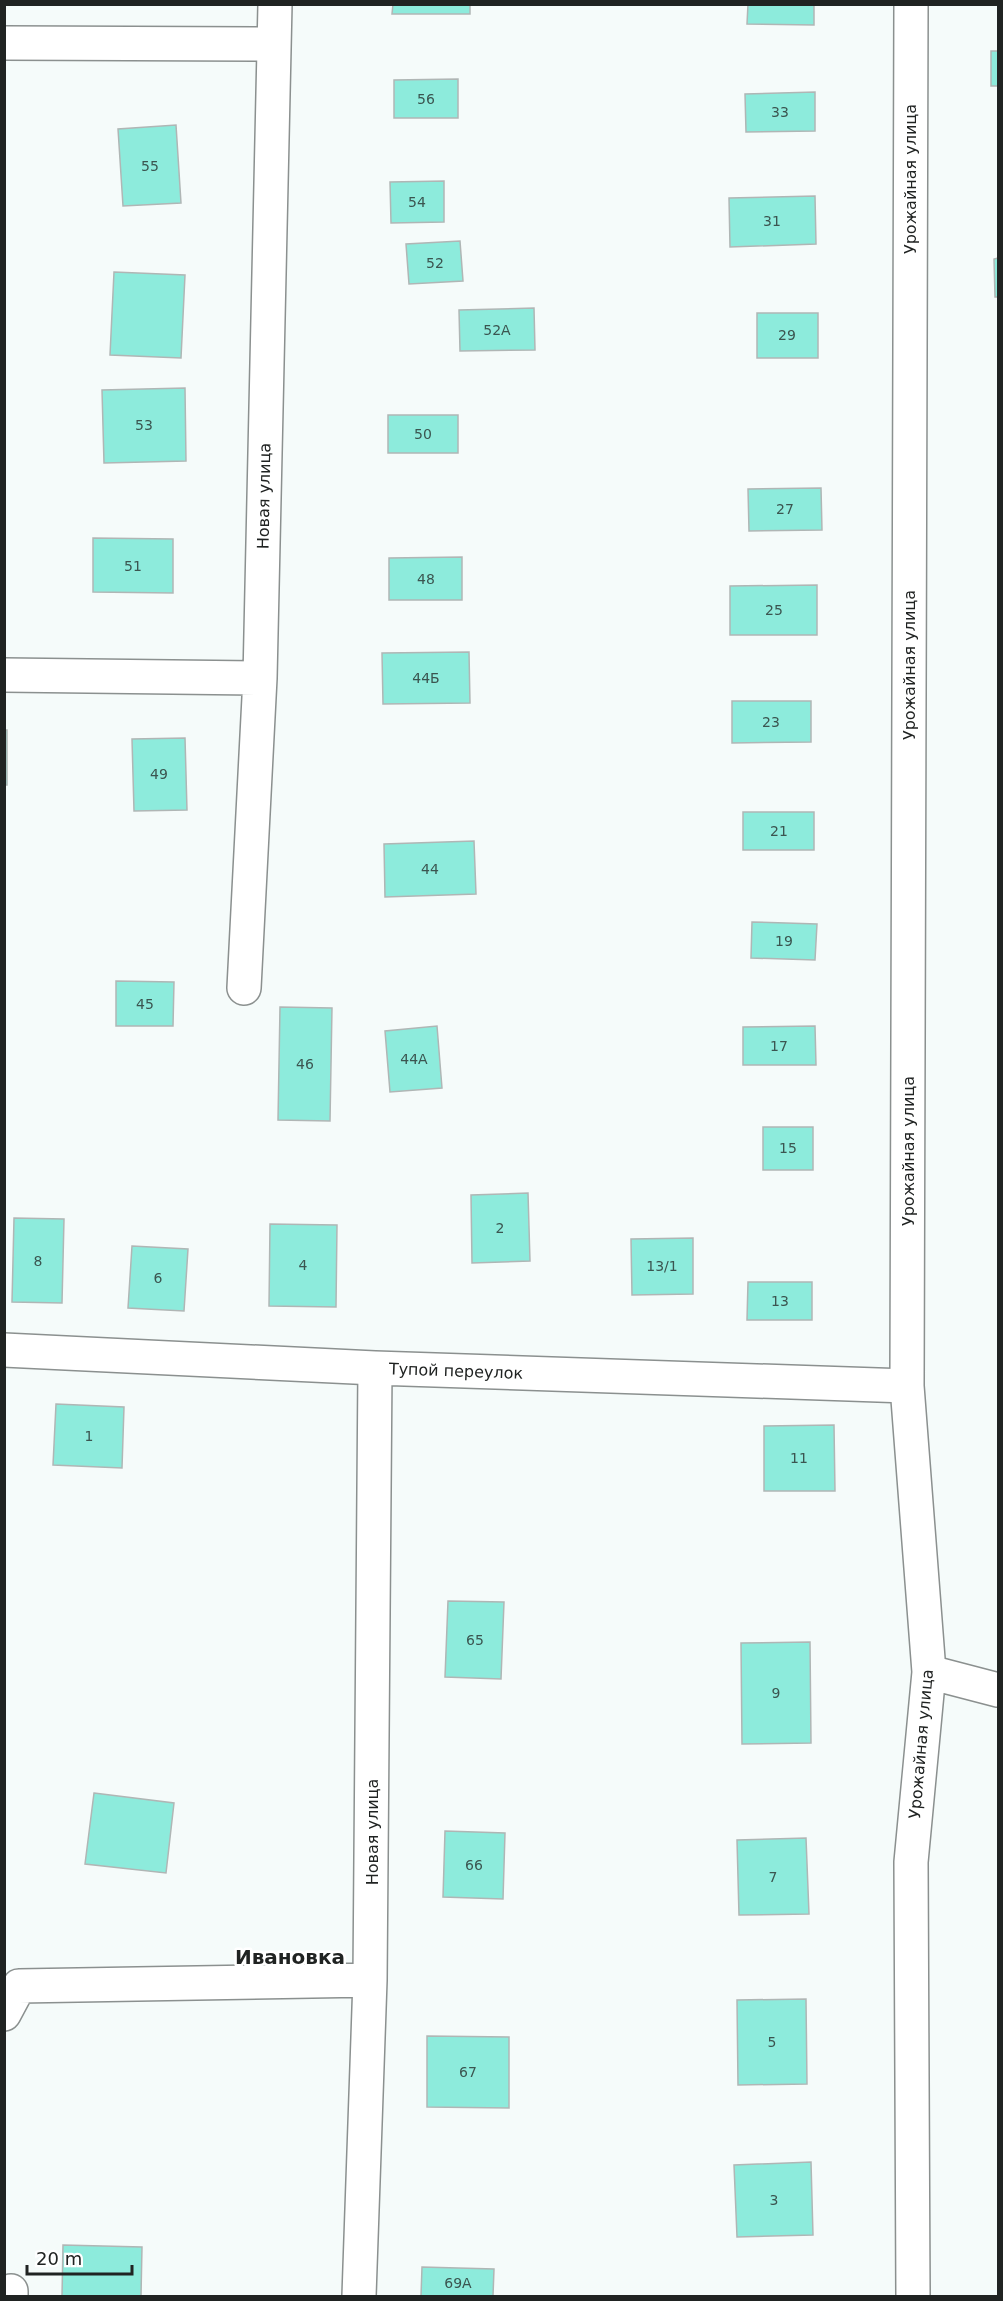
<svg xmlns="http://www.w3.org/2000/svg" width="1003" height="2301" font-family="'DejaVu Sans',sans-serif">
	<rect width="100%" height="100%" fill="#f5fbfa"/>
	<!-- building -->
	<path fill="#8debdc" stroke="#b0b6b5" stroke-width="1.5" d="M393,4H470V14H392Z
		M748,4H814V25L747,24Z
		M991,51H998V86H991Z
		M458,79V118H394V80Z
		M815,92V131L746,132L745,94Z
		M176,125L181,203L123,206L118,129Z
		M444,181V222L391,223L390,182Z
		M815,196L816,244L730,247L729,198Z
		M460,241L463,281L409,284L406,244Z
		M998,258V297H995L994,259Z
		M114,272L185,275L181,358L110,355Z
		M534,308L535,350L460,351L459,310Z
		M757,313H818V358H757Z
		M185,388L186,461L104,463L102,390Z
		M388,415H458V453H388Z
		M821,488L822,530L749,531L748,489Z
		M93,538L173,539V593L93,592Z
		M462,557V600H389V558Z
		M817,585V635H730V586Z
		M469,652L470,703L383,704L382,653Z
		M732,701H811V742L732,743Z
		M4,730H7V785H4Z
		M185,738L187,810L134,811L132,739Z
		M743,812H814V850H743Z
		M474,841L476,894L385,897L384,844Z
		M752,922L817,924L815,960L751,958Z
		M116,981L174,982L173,1026H116Z
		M280,1007L332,1008L330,1121L278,1120Z
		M437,1026L442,1088L390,1092L385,1031Z
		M815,1026L816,1065H743V1027Z
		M763,1127H813V1170H763Z
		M528,1193L530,1261L472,1263L471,1195Z
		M14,1218L64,1219L62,1303L12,1302Z
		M270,1224L337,1225L336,1307L269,1306Z
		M693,1238V1294L632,1295L631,1239Z
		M132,1246L188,1249L184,1311L128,1308Z
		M748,1282H812V1320H747Z
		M56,1404L124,1407L122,1468L53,1465Z
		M834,1425L835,1491H764V1426Z
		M448,1601L504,1602L501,1679L445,1677Z
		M810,1642L811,1743L742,1744L741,1643Z
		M94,1793L174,1803L166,1873L85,1864Z
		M445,1831L505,1833L503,1899L443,1897Z
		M806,1838L809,1914L739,1915L737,1840Z
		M806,1999L807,2084L738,2085L737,2000Z
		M427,2036L509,2037V2108L427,2107Z
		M811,2162L813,2235L737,2237L734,2165Z
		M63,2245L142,2247L141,2296H62Z
		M422,2267L494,2269L493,2296H421Z"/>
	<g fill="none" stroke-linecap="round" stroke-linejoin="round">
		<defs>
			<path id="minor" d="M911,4L907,1386L929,1672L911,1862L913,2296
				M4,43L274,44
				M4,675L260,678
				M244,988L260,678L275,4
				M4,1350L375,1368L907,1386
				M929,1672L998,1690
				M4,2014L19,1986L370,1980
				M11,2296V2291
				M359,2296L370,1980L375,1368"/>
		</defs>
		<!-- minor casing -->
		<use href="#minor" stroke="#8b908f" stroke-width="36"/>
		<!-- minor -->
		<use href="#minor" stroke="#fff" stroke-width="33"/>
	</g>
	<g text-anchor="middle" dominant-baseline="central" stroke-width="5" stroke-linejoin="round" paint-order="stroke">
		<!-- number labels -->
		<g font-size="14" fill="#3b5550">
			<text x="426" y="99">56</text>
			<text x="780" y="112">33</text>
			<text x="150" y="166">55</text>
			<text x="417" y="202">54</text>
			<text x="772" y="221">31</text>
			<text x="435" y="263">52</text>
			<text x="497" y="330">52А</text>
			<text x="787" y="335">29</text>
			<text x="144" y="425">53</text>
			<text x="423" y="434">50</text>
			<text x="785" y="509">27</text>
			<text x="133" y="566">51</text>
			<text x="426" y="579">48</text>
			<text x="774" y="610">25</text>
			<text x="426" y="678">44Б</text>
			<text x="771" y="722">23</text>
			<text x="159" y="774">49</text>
			<text x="779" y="831">21</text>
			<text x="430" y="869">44</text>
			<text x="784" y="941">19</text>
			<text x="145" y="1004">45</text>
			<text x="779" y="1046">17</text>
			<text x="414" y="1059">44А</text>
			<text x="305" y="1064">46</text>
			<text x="788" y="1148">15</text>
			<text x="500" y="1228">2</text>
			<text x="38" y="1261">8</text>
			<text x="303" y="1265">4</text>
			<text x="662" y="1266">13/1</text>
			<text x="158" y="1278">6</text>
			<text x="780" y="1301">13</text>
			<text x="89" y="1436">1</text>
			<text x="799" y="1458">11</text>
			<text x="475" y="1640">65</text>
			<text x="776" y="1693">9</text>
			<text x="474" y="1865">66</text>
			<text x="773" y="1877">7</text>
			<text x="772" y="2042">5</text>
			<text x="468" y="2072">67</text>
			<text x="774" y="2200">3</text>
			<text x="458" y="2283">69А</text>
		</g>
		<!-- street labels -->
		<g font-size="16" fill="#202322" stroke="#fff">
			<text transform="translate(910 179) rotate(-90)">Урожайная улица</text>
			<text transform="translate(264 496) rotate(-89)">Новая улица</text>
			<text transform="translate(909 665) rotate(-90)">Урожайная улица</text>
			<text transform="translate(908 1151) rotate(-90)">Урожайная улица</text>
			<text transform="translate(456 1371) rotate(2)">Тупой переулок</text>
			<text transform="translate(921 1744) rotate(-85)">Урожайная улица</text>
			<text transform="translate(372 1832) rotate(-90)">Новая улица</text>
		</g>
		<!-- quarter labels -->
		<g font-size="20" font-weight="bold" fill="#202322" stroke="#fff">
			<text x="290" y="1957">Ивановка</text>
		</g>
	</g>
	<!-- border -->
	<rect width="1003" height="2301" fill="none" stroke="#202322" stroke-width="12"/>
	<!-- scale -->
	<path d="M27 2265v9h105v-9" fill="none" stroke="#202322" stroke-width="3"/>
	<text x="36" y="2265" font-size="18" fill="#202322" stroke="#ffffff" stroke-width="4.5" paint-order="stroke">20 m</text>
</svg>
